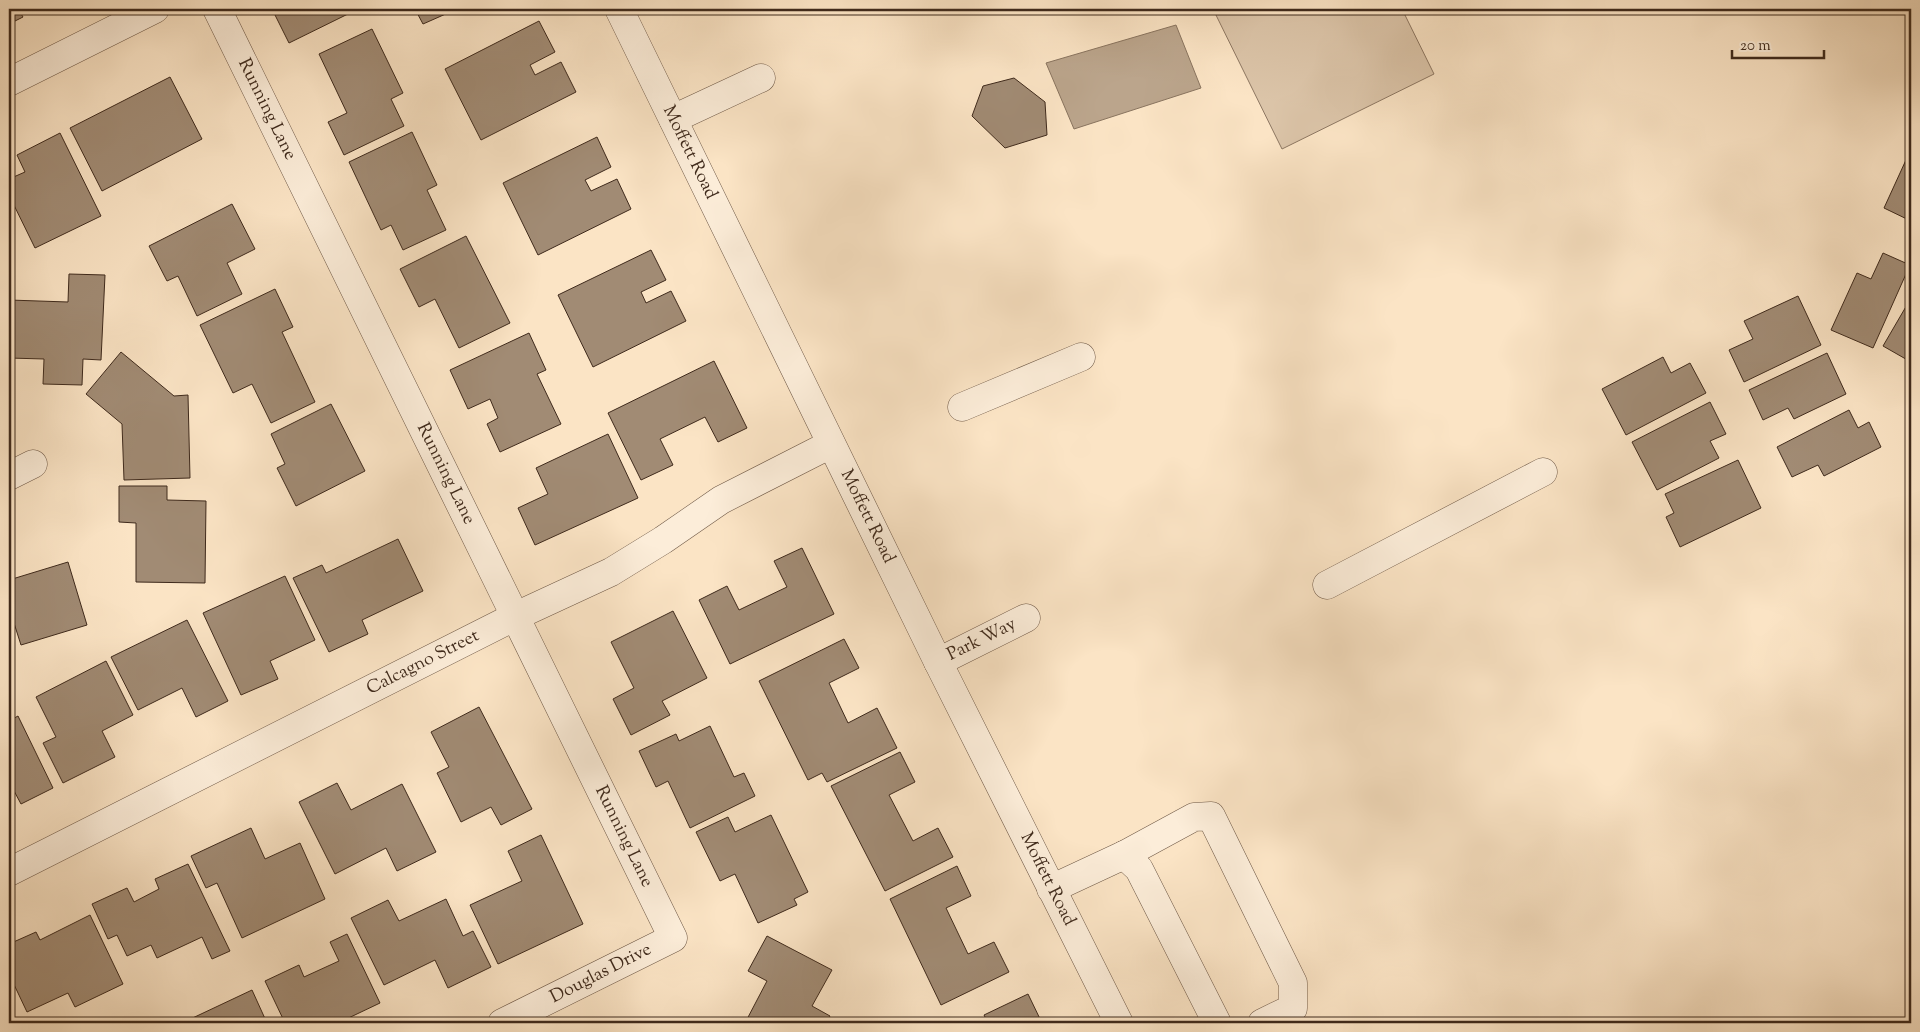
<svg xmlns="http://www.w3.org/2000/svg" width="1920" height="1032" font-family="'Sorts Mill Goudy',serif">
	<rect width="100%" height="100%" fill="#fbe4c5"/>
	<filter id="stains"><feTurbulence type="fractalNoise" baseFrequency=".004" numOctaves="4"/><feColorMatrix values="0 0 0 0 .2 0 0 0 0 .09 0 0 0 0 .02 0 0 0 .5 -.17"/></filter>
	<radialGradient id="worn" r=".72"><stop offset=".6" stop-color="#630" stop-opacity="0"/><stop offset="1" stop-color="#630" stop-opacity=".3"/></radialGradient>
	<!-- green -->
	<path fill="#dbc4a8" stroke="#8d7762" d="M1213,9H1402L1434,74L1282,149Z"/>
	<!-- water -->
	<path fill="#bba58c" stroke="#89745f" d="M1176,25L1201,88L1074,129L1046,63Z"/>
	<!-- building -->
	<path fill="#a18b74" stroke="#3f2a1c" d="M9,9H18L23,17L9,24Z
		M284,9H351L352,12L289,43L274,13Z
		M415,9H457L423,24Z
		M539,21L555,52L530,65L535,75L561,62L576,92L481,140L445,69Z
		M372,29L403,93L391,99L404,126L344,155L328,122L347,113L319,54Z
		M170,77L202,139L102,191L70,128Z
		M1014,78L1045,102L1047,135L1005,148L972,116L983,86Z
		M412,132L437,185L427,190L446,230L403,250L391,225L381,230L349,162Z
		M60,133L101,216L35,248L9,195V179L25,172L17,155Z
		M597,137L611,167L585,180L591,191L617,179L631,209L538,255L503,183Z
		M1911,149V221L1884,208Z
		M232,204L255,249L227,263L242,294L197,316L178,276L167,281L149,246Z
		M466,236L510,323L459,348L435,299L419,307L400,269Z
		M651,250L666,280L641,292L646,303L671,291L686,321L593,367L558,295Z
		M1883,253L1910,265L1873,348L1831,330L1857,273L1871,279Z
		M69,274L105,275L101,360L83,359L82,385L43,384L44,359L9,358V300L68,302Z
		M275,289L293,327L282,332L315,402L271,423L252,384L233,393L200,325Z
		M1798,296L1821,345L1744,382L1729,350L1753,339L1744,321Z
		M1911,298V362L1883,346Z
		M529,333L546,370L537,374L561,424L500,452L487,424L498,418L490,399L468,409L450,370Z
		M121,352L174,396L188,395L190,478L124,480L122,424L86,394Z
		M1827,353L1846,394L1794,419L1788,408L1763,420L1749,390Z
		M1663,357L1671,373L1690,363L1706,393L1626,435L1602,389Z
		M714,361L747,428L718,442L705,417L660,439L673,465L641,480L608,413Z
		M1710,402L1726,434L1710,441L1719,458L1657,490L1632,442Z
		M331,404L365,471L296,506L277,468L285,464L271,434Z
		M1849,410L1858,428L1869,422L1881,447L1824,476L1818,465L1792,477L1777,447Z
		M608,434L638,498L535,545L518,508L548,494L536,468Z
		M1738,460L1761,508L1680,547L1666,517L1674,513L1665,494Z
		M119,486H167V500L206,501L205,583L136,582V523L119,522Z
		M398,539L423,591L362,620L368,634L329,652L293,578L322,565L326,573Z
		M802,548L834,614L730,664L699,600L727,586L739,610L787,587L774,561Z
		M68,562L87,625L21,645L13,620L9,622V580Z
		M285,576L315,640L270,661L278,679L241,695L203,613Z
		M673,611L707,678L662,701L670,715L631,735L613,699L634,688L611,642Z
		M187,620L228,701L196,717L182,688L138,710L111,657Z
		M844,639L859,668L829,683L848,723L877,708L897,748L827,782L822,773L808,780L759,681Z
		M106,661L133,715L102,731L115,757L63,783L43,743L56,737L36,697Z
		M479,707L532,809L501,825L491,807L461,822L437,773L449,767L431,732Z
		M18,716L53,788L21,804L13,789L9,791V721Z
		M710,726L734,777L744,773L755,796L690,828L668,781L656,787L639,751L676,734L679,741Z
		M900,752L915,782L889,795L913,841L938,828L953,857L885,891L831,786Z
		M337,783L351,810L402,784L436,852L397,871L386,848L335,874L299,802Z
		M771,815L808,892L794,899L797,905L758,923L735,874L720,881L696,832L728,817L735,832Z
		M251,828L265,859L300,843L325,899L242,938L217,883L206,888L191,856Z
		M541,835L583,924L498,964L470,905L522,881L508,851Z
		M188,864L230,951L212,959L202,937L157,958L151,945L127,956L117,935L108,939L92,904L127,888L134,902L159,889L155,879Z
		M957,866L971,896L946,908L968,954L994,942L1009,972L941,1005L890,899Z
		M446,899L463,936L473,931L491,967L448,988L435,960L384,985L351,918L388,900L399,921Z
		M90,915L123,984L75,1007L68,993L27,1012L9,974V944L36,932L40,940Z
		M347,934L380,1003L338,1023H285L265,981L299,965L304,977L339,961L330,942Z
		M767,936L832,970L812,1006L830,1016L826,1023H745L767,981L748,971Z
		M252,990L267,1023H182Z
		M1028,994L1042,1023H988L984,1015Z"/>
	<g fill="none" stroke-linecap="round" stroke-linejoin="round">
		<defs>
			<g id="minor">
				<path id="s1" d="M217,9L673,938L502,1023"/>
				<path id="s2" d="M619,9L938,662L1119,1023"/>
				<path d="M9,82L155,9"/>
				<path d="M673,119L761,78"/>
				<path d="M962,407L1081,357"/>
				<path d="M9,476L33,464"/>
				<path d="M1327,585L1543,472"/>
				<path id="s3" d="M938,662L1026,618"/>
				<path d="M1124,855L1139,869L1217,1023"/>
				<path id="s4" d="M9,872L516,616L611,572L663,540L721,500L831,444"/>
				<path d="M1051,889L1124,855L1194,817L1211,816L1293,983V1008L1262,1023"/>
			</g>
		</defs>
		<!-- minor casing -->
		<use href="#minor" stroke="#6e5846" stroke-width="29"/>
		<!-- minor -->
		<use href="#minor" stroke="#fcedd9" stroke-width="28"/>
	</g>
	<g text-anchor="middle" dominant-baseline="central" stroke-width="4" stroke-linejoin="round" paint-order="stroke">
		<!-- street labels -->
		<g font-size="18" fill="#3f2a1c" stroke="#fcedd9">
			<text stroke="none"><textPath href="#s1" startOffset="112">Running Lane</textPath></text>
			<text stroke="none"><textPath href="#s2" startOffset="160">Moffett Road</textPath></text>
			<text stroke="none"><textPath href="#s1" startOffset="518">Running Lane</textPath></text>
			<text stroke="none"><textPath href="#s2" startOffset="565">Moffett Road</textPath></text>
			<text stroke="none"><textPath href="#s3" startOffset="49">Park Way</textPath></text>
			<text stroke="none"><textPath href="#s4" startOffset="464">Calcagno Street</textPath></text>
			<text stroke="none"><textPath href="#s1" startOffset="922">Running Lane</textPath></text>
			<text stroke="none"><textPath href="#s2" startOffset="970">Moffett Road</textPath></text>
			<text transform="translate(601 974) rotate(-27)">Douglas Drive</text>
		</g>
	</g>
	<!-- margin -->
	<rect width="1920" height="1032" fill="none" stroke="#fbe4c5" stroke-width="30"/>
	<rect x="10" y="10" width="1900" height="1012" fill="none" stroke="#3f2a1c" stroke-width="2.5"/>
	<rect x="15" y="15" width="1890" height="1002" fill="none" stroke="#3f2a1c"/>
	<!-- scale -->
	<path d="M1732 50v8h92v-8" fill="none" stroke="#3f2a1c" stroke-width="2.5"/>
	<text x="1740" y="50" font-size="15" fill="#3f2a1c" stroke="#fcedd9" stroke-width="4" paint-order="stroke">20 m</text>
	<rect width="100%" height="100%" filter="url(#stains)"/>
	<rect width="100%" height="100%" fill="url(#worn)"/>
</svg>
